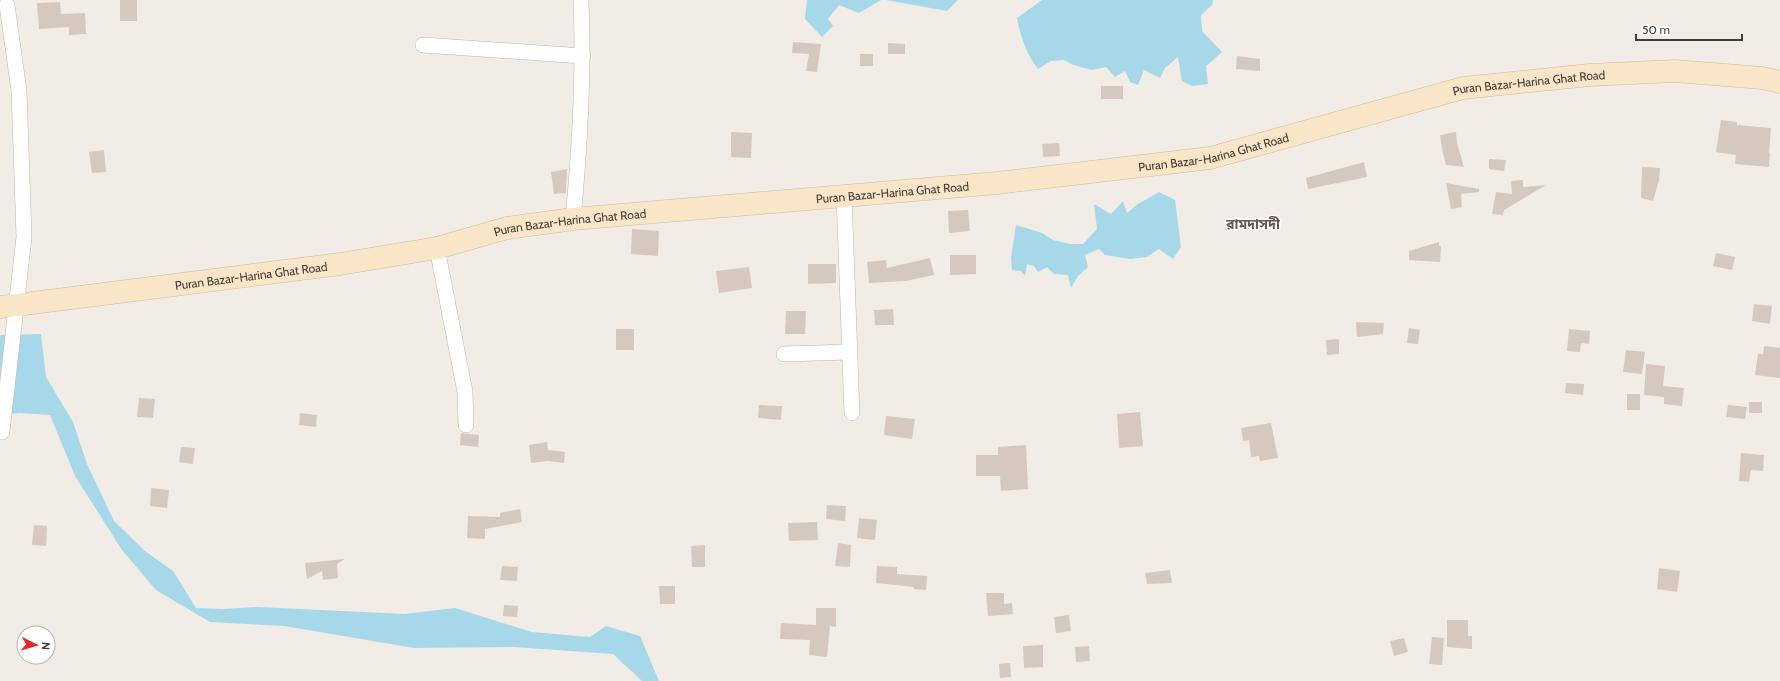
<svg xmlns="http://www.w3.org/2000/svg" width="1780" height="681" font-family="Cabin,'Noto Sans Bengali',sans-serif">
	<rect width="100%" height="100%" fill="#f1ece6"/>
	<!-- water -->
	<path fill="#a7d8e9" d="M807,0H881L859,13L839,5L828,19L833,26L822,37L805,19Z
		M886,0H958L947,11Z
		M1042,0H1213L1212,5L1201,15L1202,31L1222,52L1206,66L1208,84L1192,86L1182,81L1178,57L1165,68L1160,78L1144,70L1138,85L1130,82L1125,71L1115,77L1106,67L1092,70L1073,65L1064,60L1051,61L1038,69C1027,55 1020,36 1017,18Z
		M1159,192L1175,200L1181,247L1173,259L1159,249L1147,257L1130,259L1105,255L1099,249L1085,255L1088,267L1078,276L1071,288L1068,275L1054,274L1047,267L1038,272L1034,266L1027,264L1025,276L1021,271L1012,270L1011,258L1016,225L1042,233L1053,240L1070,244H1083L1097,229L1094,204L1111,214L1123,201L1127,213L1138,204Z
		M41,334L46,377L73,422L87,464L114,521L145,551L173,571L196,608L223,609L258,607L404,614L455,608L532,632L590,637L606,626L640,636L659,681H642L613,654L514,647L414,648L284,626L210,622L156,590L122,550L75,476L50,415L19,413L0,415V335Z"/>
	<!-- building -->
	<path fill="#d5c9bf" d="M120,0H137V21H120Z
		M60,2L61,14L85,13L86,34L69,35V27L39,29L37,3Z
		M793,42L821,44L817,72L806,71L809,54L792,53Z
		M888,43L905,44V54H888Z
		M860,54H873V66H860Z
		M1237,56L1260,59V71L1236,69Z
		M1101,86H1123V99H1101Z
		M1721,120L1737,122V125L1771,128L1769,153H1770L1769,167L1735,164L1736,155L1716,152Z
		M731,132L752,133L751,158L731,157Z
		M1456,132L1457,143L1464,167L1446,165L1442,149L1440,135Z
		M1059,143L1060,156L1043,157L1042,144Z
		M104,150L106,172L92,173L89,152Z
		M1489,159L1506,160L1504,171L1489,169Z
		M1364,162L1367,177L1308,189L1306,178Z
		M1642,167L1660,168L1659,180L1653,201L1641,198Z
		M567,169L566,193L554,194L551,172Z
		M1523,180V187L1546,185L1504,210L1503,215L1492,214L1496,192L1512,194L1511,181Z
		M1446,183L1479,189V192L1461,194L1462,207L1451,209Z
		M968,210L970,231L949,233L948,211Z
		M632,229L659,231L658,256L631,254Z
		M1439,242V246H1441L1440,262L1409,260V251Z
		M1716,253L1735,257L1732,270L1713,266Z
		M950,255H976V274L950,275Z
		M930,258L934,275L906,281L869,283L867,262L886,260L887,268Z
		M808,264H836V283L808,284Z
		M749,267L752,288L719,293L716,271Z
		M1754,304L1772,306L1770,324L1752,321Z
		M893,309L894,325H875L874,310Z
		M786,311H806L805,334H785Z
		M1356,322L1384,323L1383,334L1357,337Z
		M1409,328L1420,330L1418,344L1407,343Z
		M616,329H634V350H616Z
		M1569,329L1590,331L1589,344L1581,343L1580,352L1567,351Z
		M1339,339V354L1327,355L1326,340Z
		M1764,346L1780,348V378L1755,375L1758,354H1763Z
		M1626,350L1645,352L1642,374L1623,372Z
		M1646,364L1665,366L1663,386L1684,388L1682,406L1664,404V397L1644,395Z
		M1566,383L1584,384L1583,395L1565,393Z
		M1627,394H1640V410H1627Z
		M139,398L155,399L153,418L137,417Z
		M1749,402H1762V413H1749Z
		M759,405L782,406L781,420L758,418Z
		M1728,405L1747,407L1745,419L1726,417Z
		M1140,412L1143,446L1119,448L1117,414Z
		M300,413L317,415L316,427L299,425Z
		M886,416L915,419L912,439L884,435Z
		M1271,423L1278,458L1260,461L1259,456L1251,457L1249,440L1243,441L1241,428Z
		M461,433L479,435L478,447L460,445Z
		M547,442L548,450L565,452L564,463L547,461L531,463L529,445Z
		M1026,445L1028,489L1001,491L1000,476H976V455H998V447Z
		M181,447L195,448L193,464L179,462Z
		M1741,453L1764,455L1763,471L1751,470L1749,482L1739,481Z
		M151,488L169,490L167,508L150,506Z
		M827,505L846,506L845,521L826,519Z
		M520,509L522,522L485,529V539L467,538L468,516L500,517V513Z
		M859,518L877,520L875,540L857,538Z
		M817,522L818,540L789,541L788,523Z
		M34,525L47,526L46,546L32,545Z
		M838,543L851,545L850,567L835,566Z
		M705,545V567H692L691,546Z
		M345,559L337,564L338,578L323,580L322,571L307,579L305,563Z
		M502,566L518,567L517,581L500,580Z
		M877,566L897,567V574L927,576L926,590L914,589V587L876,583Z
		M1659,568L1680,571L1677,592L1657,589Z
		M1170,570L1172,583L1147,584L1145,573Z
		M659,586H675V604H660Z
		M986,593H1004V604L1012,603L1013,614L988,616Z
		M504,605L518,606L517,617L503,616Z
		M816,608H836V627L830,626L827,657L809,655L810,640L780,639L781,623L816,625Z
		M1069,615L1071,631L1056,633L1054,617Z
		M1447,620H1468V636H1472V649L1447,647Z
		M1432,637L1444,638L1442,665L1429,664Z
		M1404,638L1408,652L1394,656L1390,641Z
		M1043,645V667L1024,668L1023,646Z
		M1089,646L1090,661L1076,662L1075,647Z
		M1010,663L1011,677L1000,678L999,664Z"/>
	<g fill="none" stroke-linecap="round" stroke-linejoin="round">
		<defs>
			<path id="street" d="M423,45L583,56
				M844,196L852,413
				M573,219C580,146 584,74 581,0
				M437,248L465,392L466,425
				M784,354L850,352
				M2,432L24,237L19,91L7,5"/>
			<g id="secondary">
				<path id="s1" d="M0,307L340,264L437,248L507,228L573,219L997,183L1210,158L1463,88L1589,75L1675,71L1762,78L1780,82"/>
			</g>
		</defs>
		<!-- street casing -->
		<use href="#street" stroke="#bfb5ac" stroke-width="16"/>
		<!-- secondary casing -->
		<use href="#secondary" stroke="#d0ba9c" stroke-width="23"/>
		<!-- street -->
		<use href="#street" stroke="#fff" stroke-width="15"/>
		<!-- secondary -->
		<use href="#secondary" stroke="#f9e6c8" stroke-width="22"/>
	</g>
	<g text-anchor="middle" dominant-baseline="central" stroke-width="3" stroke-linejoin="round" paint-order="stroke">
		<!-- street labels -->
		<g font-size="12" fill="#433c36" stroke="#fff">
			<text stroke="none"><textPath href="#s1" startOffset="1549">Puran Bazar-Harina Ghat Road</textPath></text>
			<text stroke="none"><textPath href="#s1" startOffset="1225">Puran Bazar-Harina Ghat Road</textPath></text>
			<text stroke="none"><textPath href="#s1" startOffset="901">Puran Bazar-Harina Ghat Road</textPath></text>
			<text stroke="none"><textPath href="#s1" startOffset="577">Puran Bazar-Harina Ghat Road</textPath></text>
			<text stroke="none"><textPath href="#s1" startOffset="253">Puran Bazar-Harina Ghat Road</textPath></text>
		</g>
		<!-- quarter labels -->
		<g font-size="14" font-weight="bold" fill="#65584e" stroke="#fff">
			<text x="1253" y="224">রামদাসদী</text>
		</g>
	</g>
	<!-- north arrow -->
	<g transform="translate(36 645) rotate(95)"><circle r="19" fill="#ffffff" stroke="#b4b1af"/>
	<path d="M0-3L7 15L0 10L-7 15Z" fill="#e62828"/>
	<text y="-6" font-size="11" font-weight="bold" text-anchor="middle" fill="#433c36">N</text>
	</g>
	<!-- scale -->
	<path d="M1636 34v6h106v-6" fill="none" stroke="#433c36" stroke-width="2"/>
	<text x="1642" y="34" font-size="12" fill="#433c36" stroke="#ffffff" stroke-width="3" paint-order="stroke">50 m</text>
</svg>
